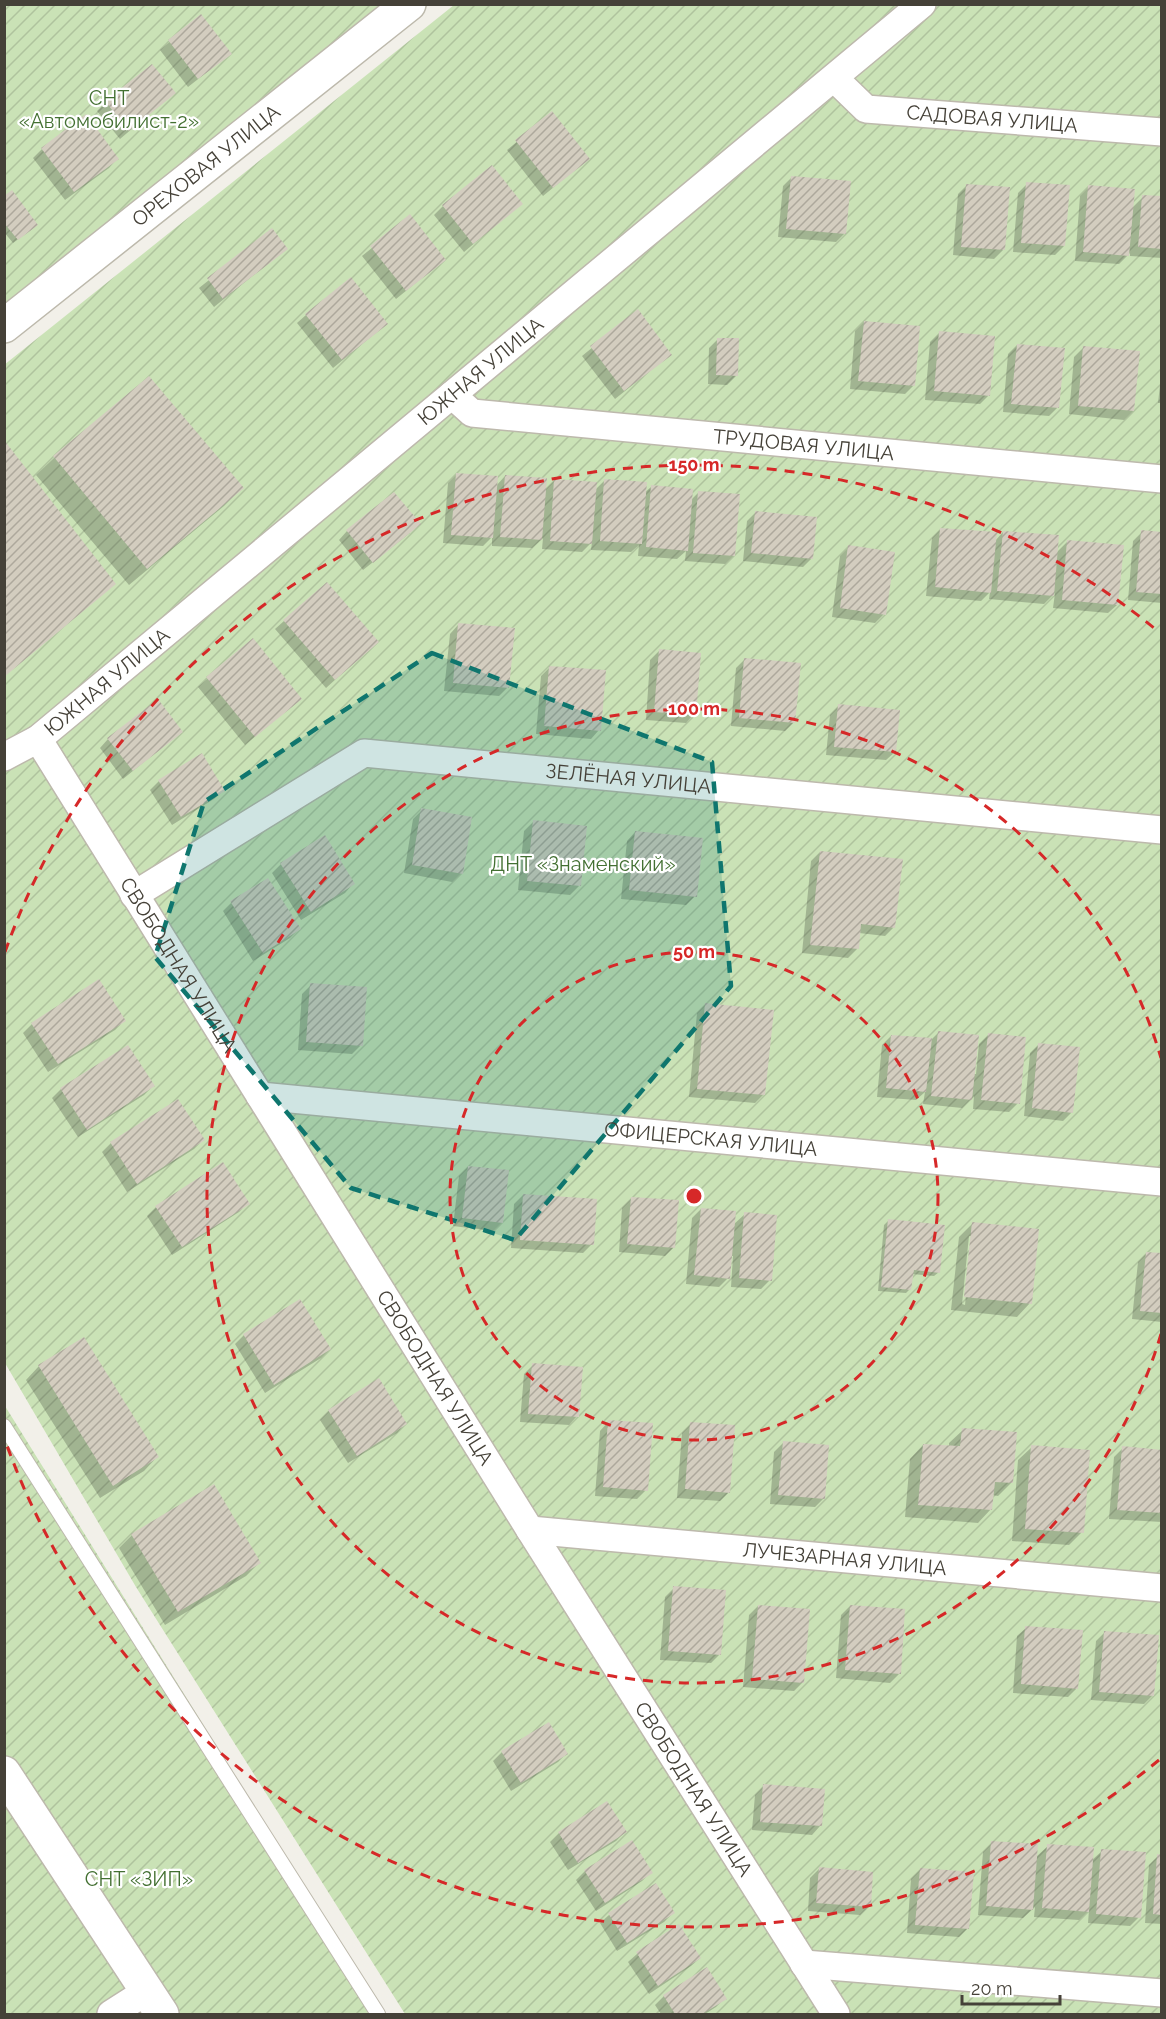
<svg xmlns="http://www.w3.org/2000/svg" width="1166" height="2019" font-family="Raleway,sans-serif">
	<defs>
		<pattern id="garden-furrows" width="10" height="10" patternUnits="userSpaceOnUse" patternTransform="scale(1.5)"><rect width="10" height="10" fill="#cae2b6"/><path d="M-1 1l2-2M0 10L10 0M9 11l2-2" fill="none" stroke="#afc39d"/></pattern>
		<pattern id="building-hatch" width="6" height="6" patternUnits="userSpaceOnUse" patternTransform="scale(1.5)"><rect width="6" height="6" fill="#d3cdbf"/><path d="M-1 1l2-2M0 6l6-6M5 7l2-2" fill="none" stroke="#ada89c"/></pattern>
	</defs>
	<rect width="100%" height="100%" fill="#f2f0e9"/>
	<!-- garden -->
	<path fill="url(#garden-furrows)" d="M5,5H409L5,326Z
		M454,5H1161V2014H405L136,1587L5,1363L4,365Z
		M5,1406L383,2014H5Z"/>
	<!-- shadow -->
	<path fill="#0003" fill-rule="evenodd" d="M201,16L230,54L188,87L160,50Z
		M174,93L120,139L97,111L106,102Z
		M551,113L588,159L543,196L507,150Z
		M42,149L117,159L109,168L65,200L33,158Z
		M792,177L845,233L836,242L778,237L783,186Z
		M1027,184L1064,246L1055,255L1013,252L1018,193Z
		M967,185L1003,250L994,259L953,255L958,194Z
		M1089,187L1132,208L1143,197L1162,198V258L1130,256V253L1119,264L1075,261L1080,196Z
		M4,198L32,229L13,243L4,232Z
		M521,204L464,252L434,215L443,206Z
		M410,217L444,260L396,299L362,256Z
		M271,231L286,249L214,307L199,288Z
		M637,311L670,355L615,399L582,356Z
		M306,315L377,332L333,368L297,323Z
		M864,322L914,385L905,394L850,389L855,331Z
		M939,333L989,395L980,404L925,400L930,342Z
		M718,339L736,376L727,385L708,384L709,348Z
		M1017,345L1058,407L1049,416L1003,412L1008,354Z
		M1083,348L1133,411L1124,420L1069,414L1074,357Z
		M1162,367V403H1158Z
		M149,378L242,488L224,506L129,585L36,475L54,458Z
		M457,474L496,486L505,476L544,491L555,480L594,491L605,480L644,493L651,487L691,500L699,492L734,555L725,564L685,561L686,551L677,559L638,556L639,545L631,552L591,550L592,542L582,552L542,549L543,538L532,548L492,546V537L483,546L443,543L448,483Z
		M756,512L812,558L803,567L743,561L747,521Z
		M941,529L995,541L1003,532L1056,553L1067,542L1117,605L1108,613L1053,608L1055,593L1044,604L989,599L990,592L981,601L926,596L932,538Z
		M347,531L410,533L363,570L339,540Z
		M1142,532L1162,533V603L1128,600L1133,541Z
		M849,547L884,614L875,623L832,617L840,556Z
		M284,621L377,642L326,688L275,629Z
		M458,625L508,687L499,696L444,691L450,634Z
		M252,640L300,699L245,745L198,687Z
		M659,651L694,714L686,723L646,720L650,660Z
		M745,659L794,722L785,731L731,726L736,668Z
		M550,667L599,730L591,739L536,734L541,676Z
		M839,706L895,752L886,760L826,755L830,715Z
		M181,732L123,779L100,748L108,739Z
		M159,781L223,791L214,799L172,825L150,790Z
		M422,810L461,873L452,882L404,873L413,819Z
		M533,822L579,886L570,895L518,890L524,831Z
		M635,832L695,896L686,905L621,899L627,841Z
		M820,852L894,927L885,936L859,933L857,949L848,958L802,953L811,861Z
		M281,864L353,884L345,893L301,920L272,873Z
		M231,903L299,929L290,938L253,961L223,911Z
		M311,985L361,1045L352,1054L298,1050L302,994Z
		M706,1004L764,1094L755,1103L689,1097L697,1013Z
		M124,1021L115,1030L48,1072L23,1033L32,1024Z
		M939,1032L973,1074H976L979,1044L988,1035L1018,1103L1009,1112L973,1109L974,1096L962,1108L923,1104L925,1092L916,1100L877,1097L882,1045L891,1036L931,1040Z
		M1039,1044L1072,1112L1063,1121L1024,1116L1030,1053Z
		M153,1086L144,1095L78,1137L52,1098L61,1089Z
		M177,1101L203,1140L194,1149L127,1192L102,1152L111,1143Z
		M468,1167L502,1222L493,1231L453,1226L459,1176Z
		M523,1195L592,1244L583,1253L511,1248L514,1204Z
		M631,1199L674,1247L665,1256L619,1252L622,1208Z
		M248,1203L239,1212L172,1255L147,1216L156,1207Z
		M701,1209L733,1225L745,1214L770,1280L761,1289L731,1287L733,1256H730L728,1278L719,1287L686,1284L692,1218Z
		M889,1220L939,1272L934,1276L912,1274L910,1289L906,1293L878,1291L884,1225Z
		M972,1224L1030,1303L1017,1317L951,1310L959,1237ZM969,1236H972L965,1305L962,1304Z
		M1147,1253L1162,1255V1322L1132,1319L1138,1262Z
		M299,1301L330,1349L321,1358L265,1393L235,1344L244,1335Z
		M533,1365L577,1416L569,1425L520,1422L524,1374Z
		M39,1366L157,1457L144,1471L100,1498L26,1380Z
		M329,1411L405,1424L397,1433L348,1463L320,1420Z
		M608,1422L646,1490L637,1499L595,1496L600,1431Z
		M691,1424L729,1492L720,1501L677,1498L682,1433Z
		M963,1430L1012,1482L998,1496L992,1495L991,1509L978,1523L905,1517L910,1459L923,1445L949,1447V1443Z
		M783,1443L824,1498L815,1507L770,1504L774,1452Z
		M1032,1447L1082,1532L1069,1545L1012,1541L1018,1460Z
		M1123,1448L1162,1451V1522L1109,1519L1114,1457Z
		M132,1535L259,1563L246,1576L165,1625L119,1548Z
		M674,1588L720,1654L711,1663L660,1660L665,1597Z
		M758,1606L803,1682L794,1691L743,1687L749,1615Z
		M850,1606L899,1674L890,1683L836,1678L841,1615Z
		M1026,1628L1077,1688L1068,1697L1013,1693L1017,1636Z
		M1105,1632L1153,1695L1144,1704L1091,1700L1096,1641Z
		M502,1752L567,1753L558,1762L511,1791L493,1761Z
		M764,1786L820,1826L812,1835L752,1830L755,1795Z
		M625,1832L616,1841L568,1870L550,1842L559,1833Z
		M992,1843L1036,1857L1048,1846L1091,1861L1102,1851L1139,1917L1130,1926L1088,1923L1089,1910L1079,1920L1034,1917L1035,1907L1023,1918L978,1915L983,1852Z
		M1158,1856H1162V1924L1145,1923L1149,1865Z
		M819,1869L869,1906L860,1915L808,1911L810,1878Z
		M920,1870L968,1928L959,1937L907,1933L911,1879Z
		M585,1871L651,1872L642,1881L596,1911L576,1880Z
		M673,1913L664,1922L617,1951L600,1923L609,1915Z
		M679,1926L700,1958L691,1966L649,1994L628,1962L637,1954Z
		M707,1969L725,1998L716,2007L705,2014H661L655,2005L664,1996Z"/>
	<!-- building -->
	<path fill="url(#building-hatch)" d="M201,14L232,54L198,79L168,40Z
		M152,64L176,93L129,131L105,101Z
		M552,111L590,159L553,188L515,140Z
		M86,114L119,159L74,192L41,148Z
		M492,165L523,204L473,244L442,205Z
		M791,176L851,181L846,234L786,229Z
		M1026,182L1070,185L1065,246L1021,243Z
		M966,184L1010,187L1005,250L961,247Z
		M1088,185L1135,189L1129,256L1083,252Z
		M12,190L38,225L18,240L4,223V196Z
		M1142,195L1162,196V249L1138,247Z
		M410,214L446,260L406,291L370,246Z
		M272,228L288,249L223,299L207,278Z
		M351,277L388,324L342,360L305,314Z
		M638,309L672,355L624,391L590,346Z
		M864,321L920,326L915,386L858,381Z
		M939,331L995,336L990,396L934,391Z
		M717,338H739L738,376L716,375Z
		M1017,344L1065,348L1059,408L1011,404Z
		M1083,346L1140,351L1134,411L1078,406Z
		M149,376L244,488L147,569L53,456Z
		M4,440L116,584L4,677Z
		M456,473L498,476L493,538L451,535Z
		M505,475L547,478L542,540L500,537Z
		M554,479L597,482L592,544L550,541Z
		M604,479L647,482L642,544L600,541Z
		M651,485L693,489L688,551L646,547Z
		M698,491L740,494L735,556L693,553Z
		M394,492L421,524L373,563L346,530Z
		M755,511L817,517L813,559L751,553Z
		M940,528L997,532L991,593L935,587Z
		M1141,530L1162,532V594L1136,592Z
		M1003,531L1059,535L1054,596L997,591Z
		M1067,540L1124,545L1118,605L1062,600Z
		M848,545L895,552L886,615L840,608Z
		M327,582L379,642L335,680L283,620Z
		M458,623L515,628L509,688L453,683Z
		M253,638L302,699L255,737L206,677Z
		M659,649L701,653L696,715L654,712Z
		M744,658L801,663L795,723L739,718Z
		M549,666L606,670L601,731L544,726Z
		M158,699L183,732L133,771L107,738Z
		M838,704L900,710L896,752L834,747Z
		M202,753L225,791L181,817L158,780Z
		M421,808L472,817L463,874L412,865Z
		M533,820L587,826L581,886L527,881Z
		M635,831L703,838L697,897L629,890Z
		M325,835L355,884L311,912L280,863Z
		M820,851L903,859L895,928L861,924L859,949L810,945Z
		M268,878L301,929L263,953L230,901Z
		M99,979L126,1021L58,1064L31,1023Z
		M310,983L367,987L363,1046L306,1042Z
		M705,1003L774,1010L765,1095L697,1089Z
		M938,1031L979,1035L972,1100L931,1096Z
		M988,1033L1026,1037L1020,1104L981,1100Z
		M891,1035L932,1038L926,1092L886,1088Z
		M1038,1043L1080,1047L1073,1113L1032,1108Z
		M128,1045L155,1086L87,1130L60,1088Z
		M178,1099L205,1140L137,1184L110,1142Z
		M223,1162L250,1204L182,1247L155,1206Z
		M468,1166L509,1170L503,1223L462,1218Z
		M523,1194L597,1199L594,1245L520,1240Z
		M631,1197L679,1200L675,1248L627,1244Z
		M701,1208L736,1211L730,1279L694,1275Z
		M744,1212L777,1215L772,1281L739,1278Z
		M888,1219L945,1225L940,1273L914,1270L911,1290L881,1287Z
		M972,1222L1039,1229L1032,1304L964,1297Z
		M1146,1252L1162,1253V1313L1140,1311Z
		M300,1299L331,1349L274,1385L243,1334Z
		M84,1337L159,1457L113,1486L38,1365Z
		M532,1363L583,1367L579,1417L528,1414Z
		M379,1378L407,1424L357,1456L328,1410Z
		M608,1420L653,1423L648,1491L603,1487Z
		M690,1422L735,1425L730,1493L685,1489Z
		M962,1428L1017,1432L1013,1483L995,1482L992,1510L918,1505L923,1444L960,1446Z
		M783,1441L829,1445L825,1499L778,1495Z
		M1031,1445L1090,1450L1084,1533L1025,1529Z
		M1122,1446L1162,1450V1513L1117,1510Z
		M214,1484L261,1563L178,1612L131,1534Z
		M673,1586L726,1590L721,1655L668,1651Z
		M758,1605L810,1609L804,1683L752,1679Z
		M850,1605L905,1609L901,1674L845,1670Z
		M1025,1626L1083,1630L1078,1689L1021,1684Z
		M1104,1631L1159,1635L1154,1696L1099,1692Z
		M549,1722L568,1754L521,1783L501,1751Z
		M763,1784L825,1789L822,1826L760,1822Z
		M607,1801L627,1832L578,1863L558,1832Z
		M632,1840L653,1873L605,1903L584,1870Z
		M991,1841L1038,1844L1033,1910L986,1906Z
		M1047,1844L1094,1847L1089,1912L1042,1908Z
		M1101,1849L1146,1852L1141,1918L1096,1914Z
		M1157,1854L1162,1855V1915L1153,1914Z
		M819,1867L873,1872L871,1907L816,1903Z
		M920,1868L974,1872L969,1929L915,1925Z
		M656,1883L675,1913L627,1943L608,1913Z
		M679,1924L701,1958L658,1986L636,1952Z
		M707,1967L727,1999L702,2014H675L663,1995Z"/>
	<g fill="none" stroke-linecap="round" stroke-linejoin="round">
		<defs>
			<path id="service" d="M4,1426L378,2014"/>
			<g id="minor">
				<path id="s1" d="M834,78L866,109L1162,132"/>
				<path id="s2" d="M452,395L472,413L1162,479"/>
				<path id="s3" d="M38,739L530,1530L836,2014"/>
				<path id="s4" d="M4,757L38,739L922,4"/>
				<path id="s5" d="M134,895L364,753L1162,830"/>
				<path id="s6" d="M260,1096L1162,1182"/>
				<path id="s7" d="M530,1530L1162,1588"/>
				<path d="M804,1964L1162,1993"/>
				<path d="M111,2014L147,1991"/>
			</g>
			<g id="tertiary">
				<path id="s8" d="M4,326L409,4"/>
				<path d="M4,1773L162,2014"/>
			</g>
		</defs>
		<!-- service casing -->
		<use href="#service" stroke="#bdb9ac" stroke-width="16"/>
		<!-- minor casing -->
		<use href="#minor" stroke="#bdb9ac" stroke-width="30"/>
		<!-- tertiary casing -->
		<use href="#tertiary" stroke="#bdb9ac" stroke-width="36"/>
		<!-- service -->
		<use href="#service" stroke="#fff" stroke-width="14"/>
		<!-- minor -->
		<use href="#minor" stroke="#fff" stroke-width="27"/>
		<!-- tertiary -->
		<use href="#tertiary" stroke="#fff" stroke-width="33"/>
	</g>
	<!-- marked area -->
	<path fill="#0f766e" fill-opacity="0.2" stroke="#0f766e" stroke-width="4.5" stroke-dasharray="12 8" stroke-linejoin="round" d="M432,653L712,762L731,986L515,1240L351,1188L155,957L204,802Z"/>
	<!-- distance rings -->
	<g fill="none" stroke="#d62828" stroke-width="3" stroke-dasharray="10 8">
		<circle cx="694" cy="1196" r="244"/>
		<path d="M1161 1334A487 487 0 1 1 1161 1058"/>
		<path d="M1159 1760A731 731 0 0 1 5 1440M5 952A731 731 0 0 1 1159 632"/>
	</g>
	<g text-anchor="middle" dominant-baseline="central" stroke-width="4.5" stroke-linejoin="round" paint-order="stroke">
		<!-- park labels -->
		<g font-size="20" fill="#437032" stroke="#fff">
			<text x="109" y="98">СНТ<tspan x="109" dy="23">«Автомобилист-2»</tspan></text>
			<text x="583" y="864">ДНТ «Знаменский»</text>
			<text x="139" y="1879">СНТ «ЗИП»</text>
		</g>
		<!-- street labels -->
		<g font-size="20" fill="#454138" stroke="#fff">
			<text stroke="none"><textPath href="#s1" startOffset="171">САДОВАЯ УЛИЦА</textPath></text>
			<text stroke="none"><textPath href="#s8" startOffset="258">ОРЕХОВАЯ УЛИЦА</textPath></text>
			<text stroke="none"><textPath href="#s4" startOffset="614">ЮЖНАЯ УЛИЦА</textPath></text>
			<text stroke="none"><textPath href="#s2" startOffset="360">ТРУДОВАЯ УЛИЦА</textPath></text>
			<text stroke="none"><textPath href="#s4" startOffset="128">ЮЖНАЯ УЛИЦА</textPath></text>
			<text stroke="none"><textPath href="#s5" startOffset="536">ЗЕЛЁНАЯ УЛИЦА</textPath></text>
			<text stroke="none"><textPath href="#s3" startOffset="266">СВОБОДНАЯ УЛИЦА</textPath></text>
			<text stroke="none"><textPath href="#s6" startOffset="453">ОФИЦЕРСКАЯ УЛИЦА</textPath></text>
			<text stroke="none"><textPath href="#s3" startOffset="752">СВОБОДНАЯ УЛИЦА</textPath></text>
			<text stroke="none"><textPath href="#s7" startOffset="316">ЛУЧЕЗАРНАЯ УЛИЦА</textPath></text>
			<text stroke="none"><textPath href="#s3" startOffset="1238">СВОБОДНАЯ УЛИЦА</textPath></text>
		</g>
	</g>
	<circle cx="694" cy="1196" r="9" fill="#d62828" stroke="#fff" stroke-width="3"/>
	<g font-size="18" text-anchor="middle" font-weight="bold" fill="#d62828" stroke="#fff" stroke-width="4.5" stroke-linejoin="round" paint-order="stroke">
		<text x="694" y="471">150 m</text>
		<text x="694" y="715">100 m</text>
		<text x="694" y="958">50 m</text>
	</g>
	<!-- border -->
	<rect width="1166" height="2019" fill="none" stroke="#454138" stroke-width="12"/>
	<!-- scale -->
	<path d="M962 1995v9h98v-9" fill="none" stroke="#454138" stroke-width="3"/>
	<text x="971" y="1995" font-size="18" fill="#454138" stroke="#ffffff" stroke-width="4.5" paint-order="stroke">20 m</text>
</svg>
